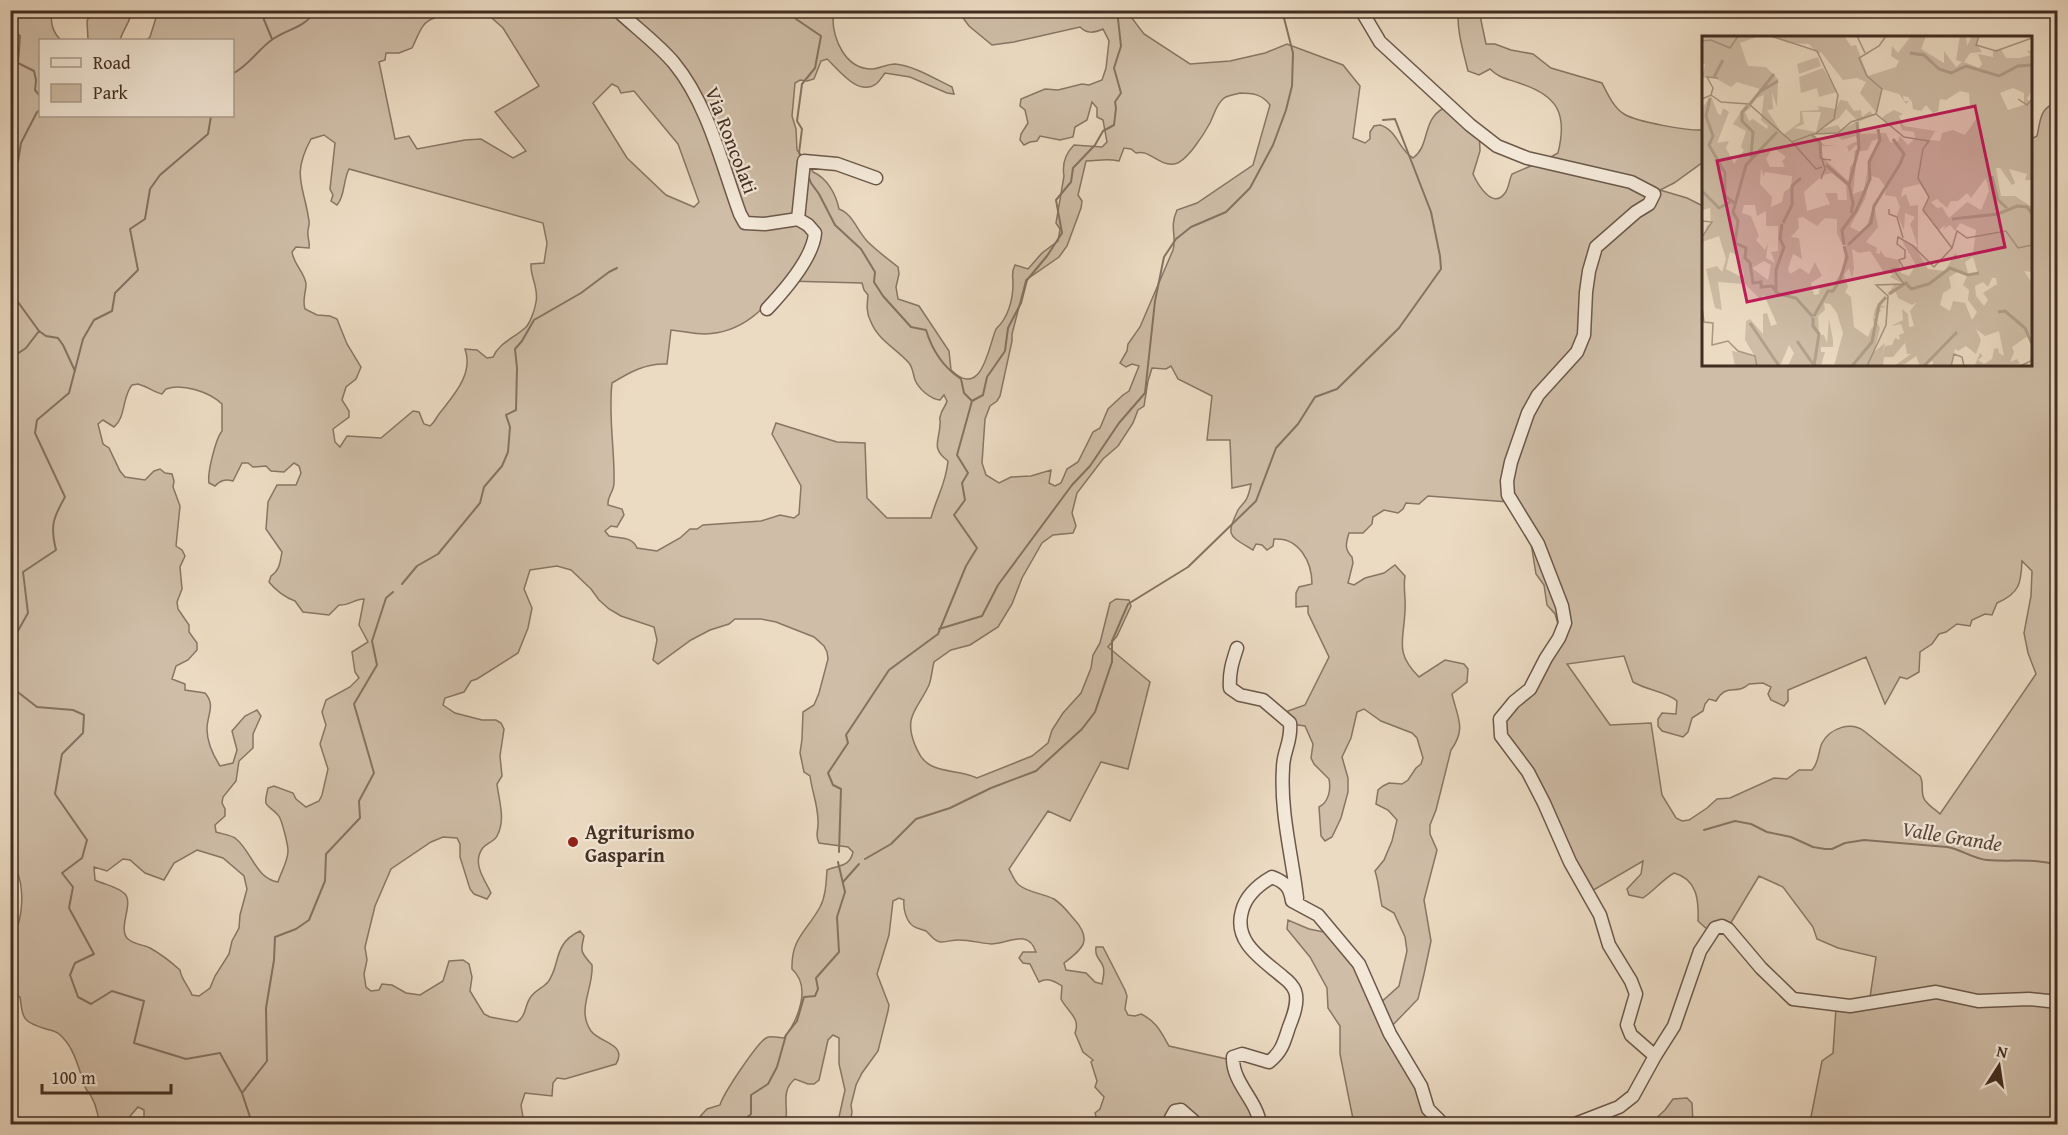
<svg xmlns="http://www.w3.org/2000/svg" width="2068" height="1135" font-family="'Gentium Book Plus',serif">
	<rect width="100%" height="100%" fill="#ecdbc3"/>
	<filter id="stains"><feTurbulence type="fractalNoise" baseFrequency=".00333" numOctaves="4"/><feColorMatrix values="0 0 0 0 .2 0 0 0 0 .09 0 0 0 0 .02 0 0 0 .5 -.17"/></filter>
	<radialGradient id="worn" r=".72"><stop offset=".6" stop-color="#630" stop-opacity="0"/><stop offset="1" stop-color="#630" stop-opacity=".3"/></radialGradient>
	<!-- green -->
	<path fill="#cfbda7" stroke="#887564" stroke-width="1.5" fill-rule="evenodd" d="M173,10L441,11L435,18C421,21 418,37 412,48L399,53H386L385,60L379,62L395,139L409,136L417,149L465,140L481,139L513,158L526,151L495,112L539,86L503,28L484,11L792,10C804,21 816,16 828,11L833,15C832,38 845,70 873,69C881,68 887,64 895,64C915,66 935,79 952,87L954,94L947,93L910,77L885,73C882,77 879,82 876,84C858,97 838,69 827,59L821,61L814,79L807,81L800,80L795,83L792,116L796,129L797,150L810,166L813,172C827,178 836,194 839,209C853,214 857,231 868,242C877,251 888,259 898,267L899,274L896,287L898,299L919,306L949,351L951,370C982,400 988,348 996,329C1008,318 1013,300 1013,284C1013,276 1011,272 1015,265L1028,269L1042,253L1058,241L1060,229L1056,223L1064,176C1062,164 1066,153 1074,145L1102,147L1107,142L1103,120L1097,117V108L1092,102L1087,120L1075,127L1073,137L1060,140L1040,136L1037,141L1030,142L1024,145L1020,140L1021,134L1028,123L1025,110L1020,106L1021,99L1045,89L1058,90L1082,84L1089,85L1102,80L1106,68L1109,41L1103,29C1094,33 1087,34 1080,27L1014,42L992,45L969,26L958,11H1129L1131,17L1144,34L1190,64L1230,61L1265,53L1287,44L1343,65L1360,86L1353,138L1365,143L1370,139V132L1374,126L1380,125C1397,130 1399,150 1413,158C1431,145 1421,120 1444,108L1479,129L1480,151L1473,174C1478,185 1493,210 1505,193C1509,188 1509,180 1512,174L1547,159L1558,153C1568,113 1557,95 1519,83C1508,79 1499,78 1490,69L1479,75L1468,71C1463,50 1457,32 1458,11H1479L1486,44H1495L1511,50L1533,54L1551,68L1602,83C1607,93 1614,108 1624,114C1637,122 1688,131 1703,130V162L1674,183L1660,190L1687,198L1703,206L1704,364H2030L2031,139L2037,136C2041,119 2039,109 2057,102V1124H1798L1810,1122L1822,1061L1833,1053L1836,1008L1869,1004L1876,957L1838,948L1817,939L1813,927L1783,887L1759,876L1729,926L1709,931L1698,921C1699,900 1697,879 1674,873C1662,880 1655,890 1643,898L1629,895L1627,889L1641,874L1643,861L1585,895L1541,800L1498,729L1518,700L1559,627L1555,614L1547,605L1544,585L1536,574L1530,537L1509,502L1428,496L1419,504L1406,503L1403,509L1398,513L1384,510L1373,517L1372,524L1363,533H1349C1346,543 1344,549 1352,557L1353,563L1348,583L1354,585L1365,578L1384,573L1395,565L1405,576C1403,587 1406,599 1405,610C1404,641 1394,652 1419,677L1445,660L1464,664L1468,669L1467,682L1452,694C1457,717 1467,728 1451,750L1436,810L1430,825V834L1437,850L1424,900L1431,941L1424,974L1418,999L1387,1031L1438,1124H1354L1340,1054V1026L1328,1008L1327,988L1310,957L1287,929L1288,920L1309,929L1329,933L1352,954L1379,1004L1399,986L1407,951L1405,937L1394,913L1382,906C1379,893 1379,883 1375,871L1384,860L1392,841L1397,820L1388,810L1376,804L1378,790L1383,786L1389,783L1402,784L1408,780L1416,768L1421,764L1423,758L1417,738L1412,733L1381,721L1364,709L1357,712L1351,738L1342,757L1348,778V792L1341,818L1332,837L1325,841L1321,836L1319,807C1329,802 1331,789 1329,779L1314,764L1311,758L1313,744L1305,726L1291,724L1288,711L1305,705L1329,657L1308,613V606L1296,607V593L1299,587L1312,584C1312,562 1299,537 1274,539L1273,546L1267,550L1262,545L1256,544L1253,550C1228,535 1226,536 1238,510C1240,506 1245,503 1247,498C1249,494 1250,489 1251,484L1232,488L1230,440H1207L1212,396L1178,379L1171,366L1166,369L1152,368L1148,381L1144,406L1138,410L1133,423L1118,446L1103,459L1077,493L1072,513L1076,526L1073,533L1053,535L1042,543L1022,578L1012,604L998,627L970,645L951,650L934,662C932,669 932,677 929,685C918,709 903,716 915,745C919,754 922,761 932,766C947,773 963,771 977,778L1032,756L1048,743L1052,730L1063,713L1081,693L1091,668L1093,655L1100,643L1110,603L1116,599L1129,600L1131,606L1117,636L1108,647L1150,682L1128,769L1101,762L1070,821L1048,811L1009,869C1012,874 1014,881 1019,885C1029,893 1042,893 1054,899C1062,904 1068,912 1074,919C1093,940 1083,949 1064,963L1066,970L1086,973L1095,982L1102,984C1103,978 1106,970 1102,964C1098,957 1095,956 1096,947H1103L1125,990L1127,996L1125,1009L1128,1015L1135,1016L1141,1014C1156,1021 1161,1032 1169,1046L1231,1060L1260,1124H1102L1103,1122L1097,1120L1095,1113L1100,1109L1104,1097L1095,1087L1097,1081L1091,1062L1093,1060L1083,1052L1075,1033C1081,1018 1067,1011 1061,999L1062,986C1054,981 1048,977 1039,982L1030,964L1023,963L1019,958L1023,952H1036C1028,928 1008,944 991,944C980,943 970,940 959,940C952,940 946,942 941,942C934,942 931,935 926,931C922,929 917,929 913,926C906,921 903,908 904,900L899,898L893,901L889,935L877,974L889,1005L888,1011L878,1051L862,1073L856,1085L851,1105L852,1112L851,1118L845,1122L839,1117L845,1090L839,1064V1038L833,1035L828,1040L819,1080L814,1084H808L795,1079C779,1092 790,1109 785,1124H693L707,1109L720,1105C723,1094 757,1043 766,1038C771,1035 778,1038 784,1038C798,1020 812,987 792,969C791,938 807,931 820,907C826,896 826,882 827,870C838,865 850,867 853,852L848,847L819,843C815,836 818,832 818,824C819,808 812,792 810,776L804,772L800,753L802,739L803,712L814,705L819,693L828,659L827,652L824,646L814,637L776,622L761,619H735L729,624L710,630L691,640L658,664L653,660L657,640L654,627L621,616L609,609L599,600L591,589L571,570L557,566L530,570L524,589L532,608L528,628L518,653L477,679L471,681L464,692L445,698L443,705L455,713L482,720H496L501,723L504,729L500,756L502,776L497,784C499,801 506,820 497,836C494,842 486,843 482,849C472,864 485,880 491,893L487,899L474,894L470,889L460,857V844L457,838L443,837L431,842L391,869L375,906L365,947L367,960L364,974L366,987L371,991L379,990L382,984L392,985L406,993L420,995L443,981L449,961L463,960L469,964L472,977L470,991L484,1014L490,1017L517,1022C527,1015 524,1007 530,998C534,991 543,988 548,982C561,965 552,944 580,931L584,936C580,953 581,952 592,965C594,988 576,1009 591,1031C600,1043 628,1044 616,1064L565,1079L557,1078L553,1083L552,1096L525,1093L521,1105L524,1124H144V1110L138,1107L125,1122L121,1124H99C98,1112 94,1098 86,1089C79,1071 75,1047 59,1034C56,1031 50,1030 46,1029C23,1022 23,1020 20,997L11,993V928L18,925C23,908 25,877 11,863V11H51C51,23 52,32 61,40H40V116H232V40H146L150,37L158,11L171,13ZM612,84L618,87L621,93L634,91L678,144L699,202L694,207L666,195L627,158L593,103ZM1240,93C1252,93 1262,94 1270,105L1253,165L1197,203L1177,210C1169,228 1177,235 1173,250L1140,327L1128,344L1127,351L1120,363L1126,367L1132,364L1139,366L1129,391L1123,395L1108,409L1100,428L1093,432L1078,462L1067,469L1061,483L1055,486L1049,483L1051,470L1031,476L1011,477L999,483L986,475L982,463L985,419L990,406L997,401L1000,396L1012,341V334L1026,280L1059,257L1067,246L1081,208L1082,201L1078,195L1086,161C1099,161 1105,158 1119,161L1124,148L1131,149L1136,153C1150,149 1158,166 1174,164C1186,163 1204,134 1210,123C1214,115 1216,105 1223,99C1227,95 1234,95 1240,93ZM324,135L335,143L330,189L333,195L331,201L337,205C345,197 343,180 349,169L543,223L547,243L544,263L531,264C530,277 539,288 536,302C535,309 530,324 525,328C514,338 499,343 493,357L487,358L477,350L465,349C474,374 453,396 439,414C436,418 435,422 430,426L424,424L419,412L413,411L381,438L347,436L340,447L335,442L333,429L349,417V411L342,400L346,387L356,379L361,367L347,344L337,319L330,316L317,315L305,309C302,300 306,293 306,284C305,273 294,265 292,252L296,247L309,248C310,243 308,240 308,235C307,230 310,225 309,221C304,185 291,176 311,139ZM786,281L862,283L864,290L868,295C867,305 866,313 871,322C878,340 897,349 909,363C913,368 913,374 915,380C919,389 930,399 940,400L944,395L947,401C946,406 942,409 941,414C938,422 941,417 940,424C940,440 930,448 948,461C946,484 937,496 931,518H887L867,498L865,443L837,442L776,423L772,434L801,486L799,514L794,518L780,515L761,521L703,525L697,529H690L680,538L657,551L637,548C632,536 620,539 609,536L605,531L611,526L617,527L624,515L622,509L608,505C607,496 614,492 614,483C615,450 608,416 612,383C630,372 646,363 667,364L671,330C682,331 694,334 705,334C742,333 765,309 786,281ZM138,384C148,387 154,392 162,394L166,389C182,383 210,392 222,404V431C216,438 207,473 209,483L215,486C221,480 225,479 233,481L242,463H248L253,467L266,466L271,471L284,472L294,463L299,466L301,473L296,485H277L268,502L266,529L282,552C280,562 280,570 271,576L269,582C275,590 286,598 295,601L303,612L329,615L339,605C349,606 354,599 364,599L359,625L368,642L352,652L355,672L359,678L350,687L326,700L322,712L326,725L320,744L328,769L322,795L319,801L306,807L296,799L293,793L274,786L268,788C263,809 266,802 278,815C282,819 288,845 288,851C288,861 281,872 278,882C255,878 252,851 235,838C230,835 222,834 216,832L215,825L225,816V809L222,803L223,797L236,781L239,761L253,748V734L261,716L257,710L245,716L232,731L237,750L233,763L220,766C213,755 207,742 207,729C207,715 216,705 205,693L185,690V684L172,679L176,666L188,660L197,650V643L189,632V625L178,609L177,602L182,589L180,567L185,556L182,550L176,546L180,506L173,487L174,481L172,474L165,473L160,469L154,471L145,480L125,477L120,471L109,448L103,444L98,424L103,420L114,427C126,417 122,397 132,385ZM2022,561L2032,571L2031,596L2024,633L2028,653L2036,674L1940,814C1935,808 1925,805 1923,796C1921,788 1924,783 1920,776L1864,731C1851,721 1830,728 1822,743C1818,752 1819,763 1812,770H1799L1787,779L1774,778L1730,798L1717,799L1707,808L1689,820L1682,821L1676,818L1662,795L1651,723L1610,725L1567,664L1624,656L1633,682C1646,690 1668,692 1677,701L1676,714L1662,713L1658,719V726L1662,731L1683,737L1688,732L1692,718L1703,711L1705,704L1709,699L1716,701C1727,682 1736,696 1749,684L1763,683L1771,687L1768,694L1771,700L1784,706L1788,701V690L1866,657L1885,704L1900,677L1907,679L1919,672L1920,652L1932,644L1939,634L1946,632L1957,624L1970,626L1972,620L1985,614L1992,615L1997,603C2020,593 2021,583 2022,561ZM197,850L223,858L244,876L247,889L240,915L239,928L232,941L229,954L215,976L210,988L199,996L192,995C189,987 181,979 180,970C171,962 161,954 150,948C144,945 133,944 128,939C117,929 134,904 125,894C117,886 105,885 95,880L94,867L107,871L123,859L130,860L145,873L164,880L174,863Z
		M92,11H132C130,22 123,30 120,40H88L87,21Z
		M1687,1098L1692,1103L1693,1124H1650L1665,1110L1673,1099Z"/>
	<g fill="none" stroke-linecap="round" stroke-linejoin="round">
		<!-- stream -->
		<path stroke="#857261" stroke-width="2" d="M260,10L272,39
			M789,10L796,19L821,36L815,68L802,84L797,121L802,129L799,153L802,158
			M10,28L20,36L18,63L34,71L36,80L35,90L40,96
			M232,74C249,66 258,49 273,39C291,27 301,30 317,10
			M808,175L811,183L819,194L835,225L861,249L875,272L874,282L883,296L911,327L926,330C932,350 943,367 961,379L964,393L972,401
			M10,178L18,161L21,143L37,112L40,110
			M10,291L39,331L46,336L58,338L63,345L75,371
			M10,354L14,356L26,348L39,331
			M402,584L417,566L438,554L480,503L484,487L502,466L508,452L510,427L506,415L516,410L517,368L515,349L522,341L534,320L581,293L609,272L617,268
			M939,629L982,616L998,585L1072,485L1090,466L1119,423L1145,393L1155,301L1164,257L1176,239L1191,227L1226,212L1250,188L1273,145L1286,110L1292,86L1293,53L1284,18
			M10,645L28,613L23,572L56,550C50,526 53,518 65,497L35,433L37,420L69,393L83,339L94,320L112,311L115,293L138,270L130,229L145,219L150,189L160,175L208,134L211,116
			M10,686L37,707L73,710L84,715L83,733L62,754L55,794L87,840L82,858L62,873L73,887L69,908L94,954L75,963L70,975L78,997L91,1004L112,991L144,1001L134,1043L186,1059L220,1053L242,1093L252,1123L261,1124
			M1704,830L1735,821L1751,824L1767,832L1791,837L1813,847L1825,849H1832L1845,843L1864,840L1947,847C1961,849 1973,859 1987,860C2011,862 2034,858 2058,865
			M839,852L841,789L833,785L828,773L848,743L846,735L889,670L938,634L966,566L977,548L954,515L965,500L962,483L968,473L957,455L972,401L983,395L987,377L1005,351L1008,328L1021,303L1027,280L1047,256L1062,233L1056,200L1071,182L1073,168L1095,145L1103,131L1114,125L1116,108L1115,102L1121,93L1114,68L1121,46L1117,10
			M865,859L891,844L916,819L950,808L991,788L1036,771L1082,729L1095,712L1112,662V641L1128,604L1188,567L1256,501L1276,448L1298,424L1315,397L1337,389L1399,328L1441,269L1440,256L1431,212L1395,119L1383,120
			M843,882L859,864
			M242,1093L267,1061L266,1008L274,960L275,937L296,929L309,920L325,881L326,854L360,818L359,801L374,773L354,704L377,665L372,641L386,598L393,592
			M740,1124L751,1114V1095L768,1084L777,1067L786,1035L797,1021L804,997L815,996L818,989L816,978L839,952L837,917L845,892L838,862"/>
		<defs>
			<path id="minor" d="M617,10C635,27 658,44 674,63C708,104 722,165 740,214L745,223L765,224L798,219
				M1361,10L1380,42L1470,125L1497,146L1527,158L1631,182L1654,194L1649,204L1636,212L1596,247L1589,271L1586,292L1584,335L1577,352L1538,395L1528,413L1511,462L1507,481L1508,495L1538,544L1562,606L1565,623L1559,638L1546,658L1530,689L1514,702L1500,719L1501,736L1528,772L1544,803L1570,862L1600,915L1609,945L1631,981L1636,994L1627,1025L1631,1035L1655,1056L1633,1096L1619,1107L1575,1124
				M767,309C784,291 813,258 815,233L808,225L798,219L804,161L837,164L876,178
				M1237,648C1232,663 1229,673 1230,688L1240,695L1263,700L1290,723C1292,742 1283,751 1283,768C1280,812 1292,855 1297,898
				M1655,1056L1674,1026L1700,951L1715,928L1722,926L1728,929L1761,968L1793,999L1850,1006L1936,992L1978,1001L2029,999L2058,1002
				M1171,1124V1118L1175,1111L1181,1110L1197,1124
				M1260,1124C1257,1100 1232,1083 1233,1057L1242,1054L1269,1062C1282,1052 1284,1042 1289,1027C1293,1017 1299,1002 1295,991C1293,986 1287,980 1283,977C1262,959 1233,942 1242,911C1246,895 1258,885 1272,877C1285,882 1290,887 1292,901L1318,915L1359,964L1390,1034L1421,1086L1428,1109L1443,1124"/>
		</defs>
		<!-- minor casing -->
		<use href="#minor" stroke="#6c584a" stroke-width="15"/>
		<!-- minor -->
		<use href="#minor" stroke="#f3e8d8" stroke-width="12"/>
	</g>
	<!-- markers -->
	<circle fill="#8f2418" stroke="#f3e8d8" stroke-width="2" cx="573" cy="842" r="6"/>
	<g text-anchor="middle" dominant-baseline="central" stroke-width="4.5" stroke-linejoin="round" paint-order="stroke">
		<!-- street labels -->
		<g font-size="20" fill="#412d21" stroke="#f3e8d8">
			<text transform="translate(732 140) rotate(69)">Via Roncolati</text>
		</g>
		<!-- poi labels -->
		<g font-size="20" font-weight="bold" fill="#412d21" stroke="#f3e8d8" text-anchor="start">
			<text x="585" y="831">Agriturismo<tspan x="585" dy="23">Gasparin</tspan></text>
		</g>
		<!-- water labels -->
		<g font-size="21" font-style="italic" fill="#5d4a3c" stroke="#f3e8d8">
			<text transform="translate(1952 836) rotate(9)">Valle Grande</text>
		</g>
	</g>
	<!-- overview -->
	<g transform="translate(1702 36)">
		<rect width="330" height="330" fill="#ecdbc3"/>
		<path d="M0,0H57L38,7L46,30L64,31L76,43L75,71L70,56L71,73L65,74L81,99L98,86V75L117,74L116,70L134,73L138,64L145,65L152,75L159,74L160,81L168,75L171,79L156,86L159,98L184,97L188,106L195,107L198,100L206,109L213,102L212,96L200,94L197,85L189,88L179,83L183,79L192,74L201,78L197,80L202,90L233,95L228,104L238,105L240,97L251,94L263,99L276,80L275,71L268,69L267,57L258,55L244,64L238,63L236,75L231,77L224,69L219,75L211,73L210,66L206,61L201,60L202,65H207L204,68L197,58L180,53L175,77L158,57L164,46L155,42L141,44L119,16L116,18L107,8L86,7L67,0H142L149,10L154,9L166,40L194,31L197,25L189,20L190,10L196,17L209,0H224L219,13L242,27V15L254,31L260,26L254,24L258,0H264L265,10L270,0H276L274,7L280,16L268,17L262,26L277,32L280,28L276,18L291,21V14L299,13L304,22H318L329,19L325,15L330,14V54L325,63L330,68V144H323L325,138L307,133L313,147L310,149L298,132H294L299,160H313L330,171V236L322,235L330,247V297L310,311L312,316L308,326L315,323L318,328L273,329L278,317L281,320L276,324L282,328L290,323L292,313L296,312L297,317L302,320L297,295L283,300L274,293L279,304L274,318L264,310L256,315L253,313L248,330H231V325L218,330L214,320L200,330H192L209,318H205L203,307L191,321H182L181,330H132L141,297L135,277L128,268L122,267L123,274L116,280L117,299H122L125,307L127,283L131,304V311H119V316H123L119,330H86L92,317L87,309L78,330H33L30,315L52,319L43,304L44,285L48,283L61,298V278L65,277L69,290L75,288L62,259L58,263L43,248L16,246L20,274L13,272L4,233L15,230L20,236L24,223L17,200L0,206L5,189L9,188L8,172L0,174V72L9,60L16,78L19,79L21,72L27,76L15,107L27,105L24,112L32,128L42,114L39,111L44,95L31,88L44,68L50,70L43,76L47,85L51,83L65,93L66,90L59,84L62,59L50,64L58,53L35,46L29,51L11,41L0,42L3,28L0,27ZM311,52L322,57V69L306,74L298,57ZM144,73L156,85L139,94L136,89L119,93L137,82ZM100,76H119L114,96L92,92L102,88ZM131,97L140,104L154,100L155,105L145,110L147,116L154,109L157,113L152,115L153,126L148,131L147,146L117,118L120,110H136L122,109L111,98ZM176,103V112L168,120L162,154L151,158L155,116L166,114L170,105ZM71,111L84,121L80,125L83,131H68L64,123ZM59,133L62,141L63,136L90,140L89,151L82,156L80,166L69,171L70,161L58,148ZM130,137L144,149L145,164H136L135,157H123L128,168L105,175L102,156L121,139ZM169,140L177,142L184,152L183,159L194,161L198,171L195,179L202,194L203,177L213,181L208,188L216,211L200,205L214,229L207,240L199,237L197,224L183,221L178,214V218L174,217L175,212L164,206L176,191L172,169L164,192L158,196L148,191L163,163ZM284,142L287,155L279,174L265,166L247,182L240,171L235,172L229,166L235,163L245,172L249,165H256L265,157L269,162ZM218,148L227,162L221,176L237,194L243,189L242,193L248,189L253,195L258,187L274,194L271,217L259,223L253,217L243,235L226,233L216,216V169L208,170L204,158L199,161L201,152ZM42,169H53L55,180L64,175V190H76V215L69,216L73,227L64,222L66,207L63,214L54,204L57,200L49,180L40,177ZM101,181L115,190L123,182L135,183V197L140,208H144L141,233L132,248L118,250L117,258L112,259L109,247L120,240L113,226L107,238L98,232L88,238L86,233L91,218L100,223L97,202L89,201L97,192L96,182ZM150,213L157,217L168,215L182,236L191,238L188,241L202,248L192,249L185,260L193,254L196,262L210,269L215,266L208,275L212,290L207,291L206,278L200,273L201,284L189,290L199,288L202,297L197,299L198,304L193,302L190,309L183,310L179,322L183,307L172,316L178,292L172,281L179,275L178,272L184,271L178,269L182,261L173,273L171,283L173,293L170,291L166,301L152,291L149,261L143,256L146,251L142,239L147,232L150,242L152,232ZM28,216L35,219L42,238L39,241L24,233ZM271,221L276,238H266L261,249L267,254L266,264L275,276L270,284L263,267L251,265L248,275L238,269L241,257L249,252L247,241L257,235L266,237L263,226ZM62,225L69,229L66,244L50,232ZM290,242H294L295,248L281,257L286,264L282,270L274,260L273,250L281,246L286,251ZM116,21L119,30L97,38L95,28ZM121,32L135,56L117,61L115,52L99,57L97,41Z" fill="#cfbda7" fill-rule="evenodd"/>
		<path fill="none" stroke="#b2a08c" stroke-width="3" d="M208,17L222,19L237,33L249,37L264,30L297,40L316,30L330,29M12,41L21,24M59,55L76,45M8,62L4,80L11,100L7,109L23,137V160L34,168M48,68L72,38M46,70L40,76V85L51,96L49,121M75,96L44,129L31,176L36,185L33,207L44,212L43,222L48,227L51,247L59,246V251L70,250L76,258L94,262L111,281M110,99L118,107L119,123M124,129L146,148M290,140L296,164L305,172M0,155L17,172L28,166M149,177L151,167L147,149L157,111L155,86M250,183L296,178L315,170L325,171L330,178M81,187L90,169V150L99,142M142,209L140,194L154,175L168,143L167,126L178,104L176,93M146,209L169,187L172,170L198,128L202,118L191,103M74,254V234L82,211L78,203L80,188M187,258L204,247L209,253L227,248L248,232L266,239L277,237M296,276L303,275L323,292L330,308M112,280L126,255H131L138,244L145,221L142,210M111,282V290L117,298L112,330M48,287L77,330M95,305L111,328M150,330L170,306L177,269L184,261M222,330L255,296"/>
		<path fill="none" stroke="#a89582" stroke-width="1.5" d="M69,0L115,15L136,59L132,83L113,98M155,0L163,17M277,0L274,9L294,15L330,2M0,5L9,4L28,12L36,0M9,59L11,52L5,41L16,42M0,63L9,59L19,66L47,68L90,106L111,98L136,97L149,86L174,78M316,63L325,69L330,63M174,78L180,53L165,40L157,22L177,10L184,0M90,106L114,133L120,131M119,143L123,133L120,123L129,124M187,173V178L195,181L201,202M0,185L10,186L0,201M250,212L255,195L265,202L304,195L316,212L330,209M0,271L2,286L11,287L10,309L26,305L36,315L53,320L55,330M165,330L184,289L186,260L174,249L202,248L191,233H202L197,224L203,222V214L195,208L196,201L210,209L232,231L250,212L221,174L227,161L216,142L221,113L227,105L202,101L174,78M249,330L252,318L260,321L262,330M318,330L329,325L330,319"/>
		<path fill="#c2185b" fill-opacity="0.15" stroke="#c2185b" stroke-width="3" d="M273,70L303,211L45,266L15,125Z"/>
		<rect width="330" height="330" fill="none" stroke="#412d21" stroke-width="3"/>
	</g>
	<!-- margin -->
	<rect width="2068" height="1135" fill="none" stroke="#ecdbc3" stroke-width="36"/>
	<rect x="12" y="12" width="2044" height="1111" fill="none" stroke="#412d21" stroke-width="3"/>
	<rect x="18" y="18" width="2032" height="1099" fill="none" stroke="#412d21" stroke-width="1.5"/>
	<!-- legend -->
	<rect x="39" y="39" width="195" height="78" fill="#f3e8d8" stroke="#ac9d8f" stroke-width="1.5"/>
	<rect x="51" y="58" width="30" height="9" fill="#f3e8d8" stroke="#ac9d8f" stroke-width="1.5"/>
	<text x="93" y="69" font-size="18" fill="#412d21">Road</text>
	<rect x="51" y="84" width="30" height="18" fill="#cfbda7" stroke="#ac9d8f" stroke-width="1.5"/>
	<text x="93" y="99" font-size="18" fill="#412d21">Park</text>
	<!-- north arrow -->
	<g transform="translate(1999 1066) rotate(12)" stroke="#f3e8d8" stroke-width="4.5" paint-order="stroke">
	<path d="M0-4.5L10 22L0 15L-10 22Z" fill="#412d21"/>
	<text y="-9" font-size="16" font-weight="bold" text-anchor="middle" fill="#412d21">N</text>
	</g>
	<!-- scale -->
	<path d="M42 1084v9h129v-9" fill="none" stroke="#412d21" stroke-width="3"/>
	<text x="51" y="1084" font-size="18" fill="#412d21" stroke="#f3e8d8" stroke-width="4.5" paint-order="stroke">100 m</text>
	<rect width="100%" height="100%" filter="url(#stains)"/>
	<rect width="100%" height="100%" fill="url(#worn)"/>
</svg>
